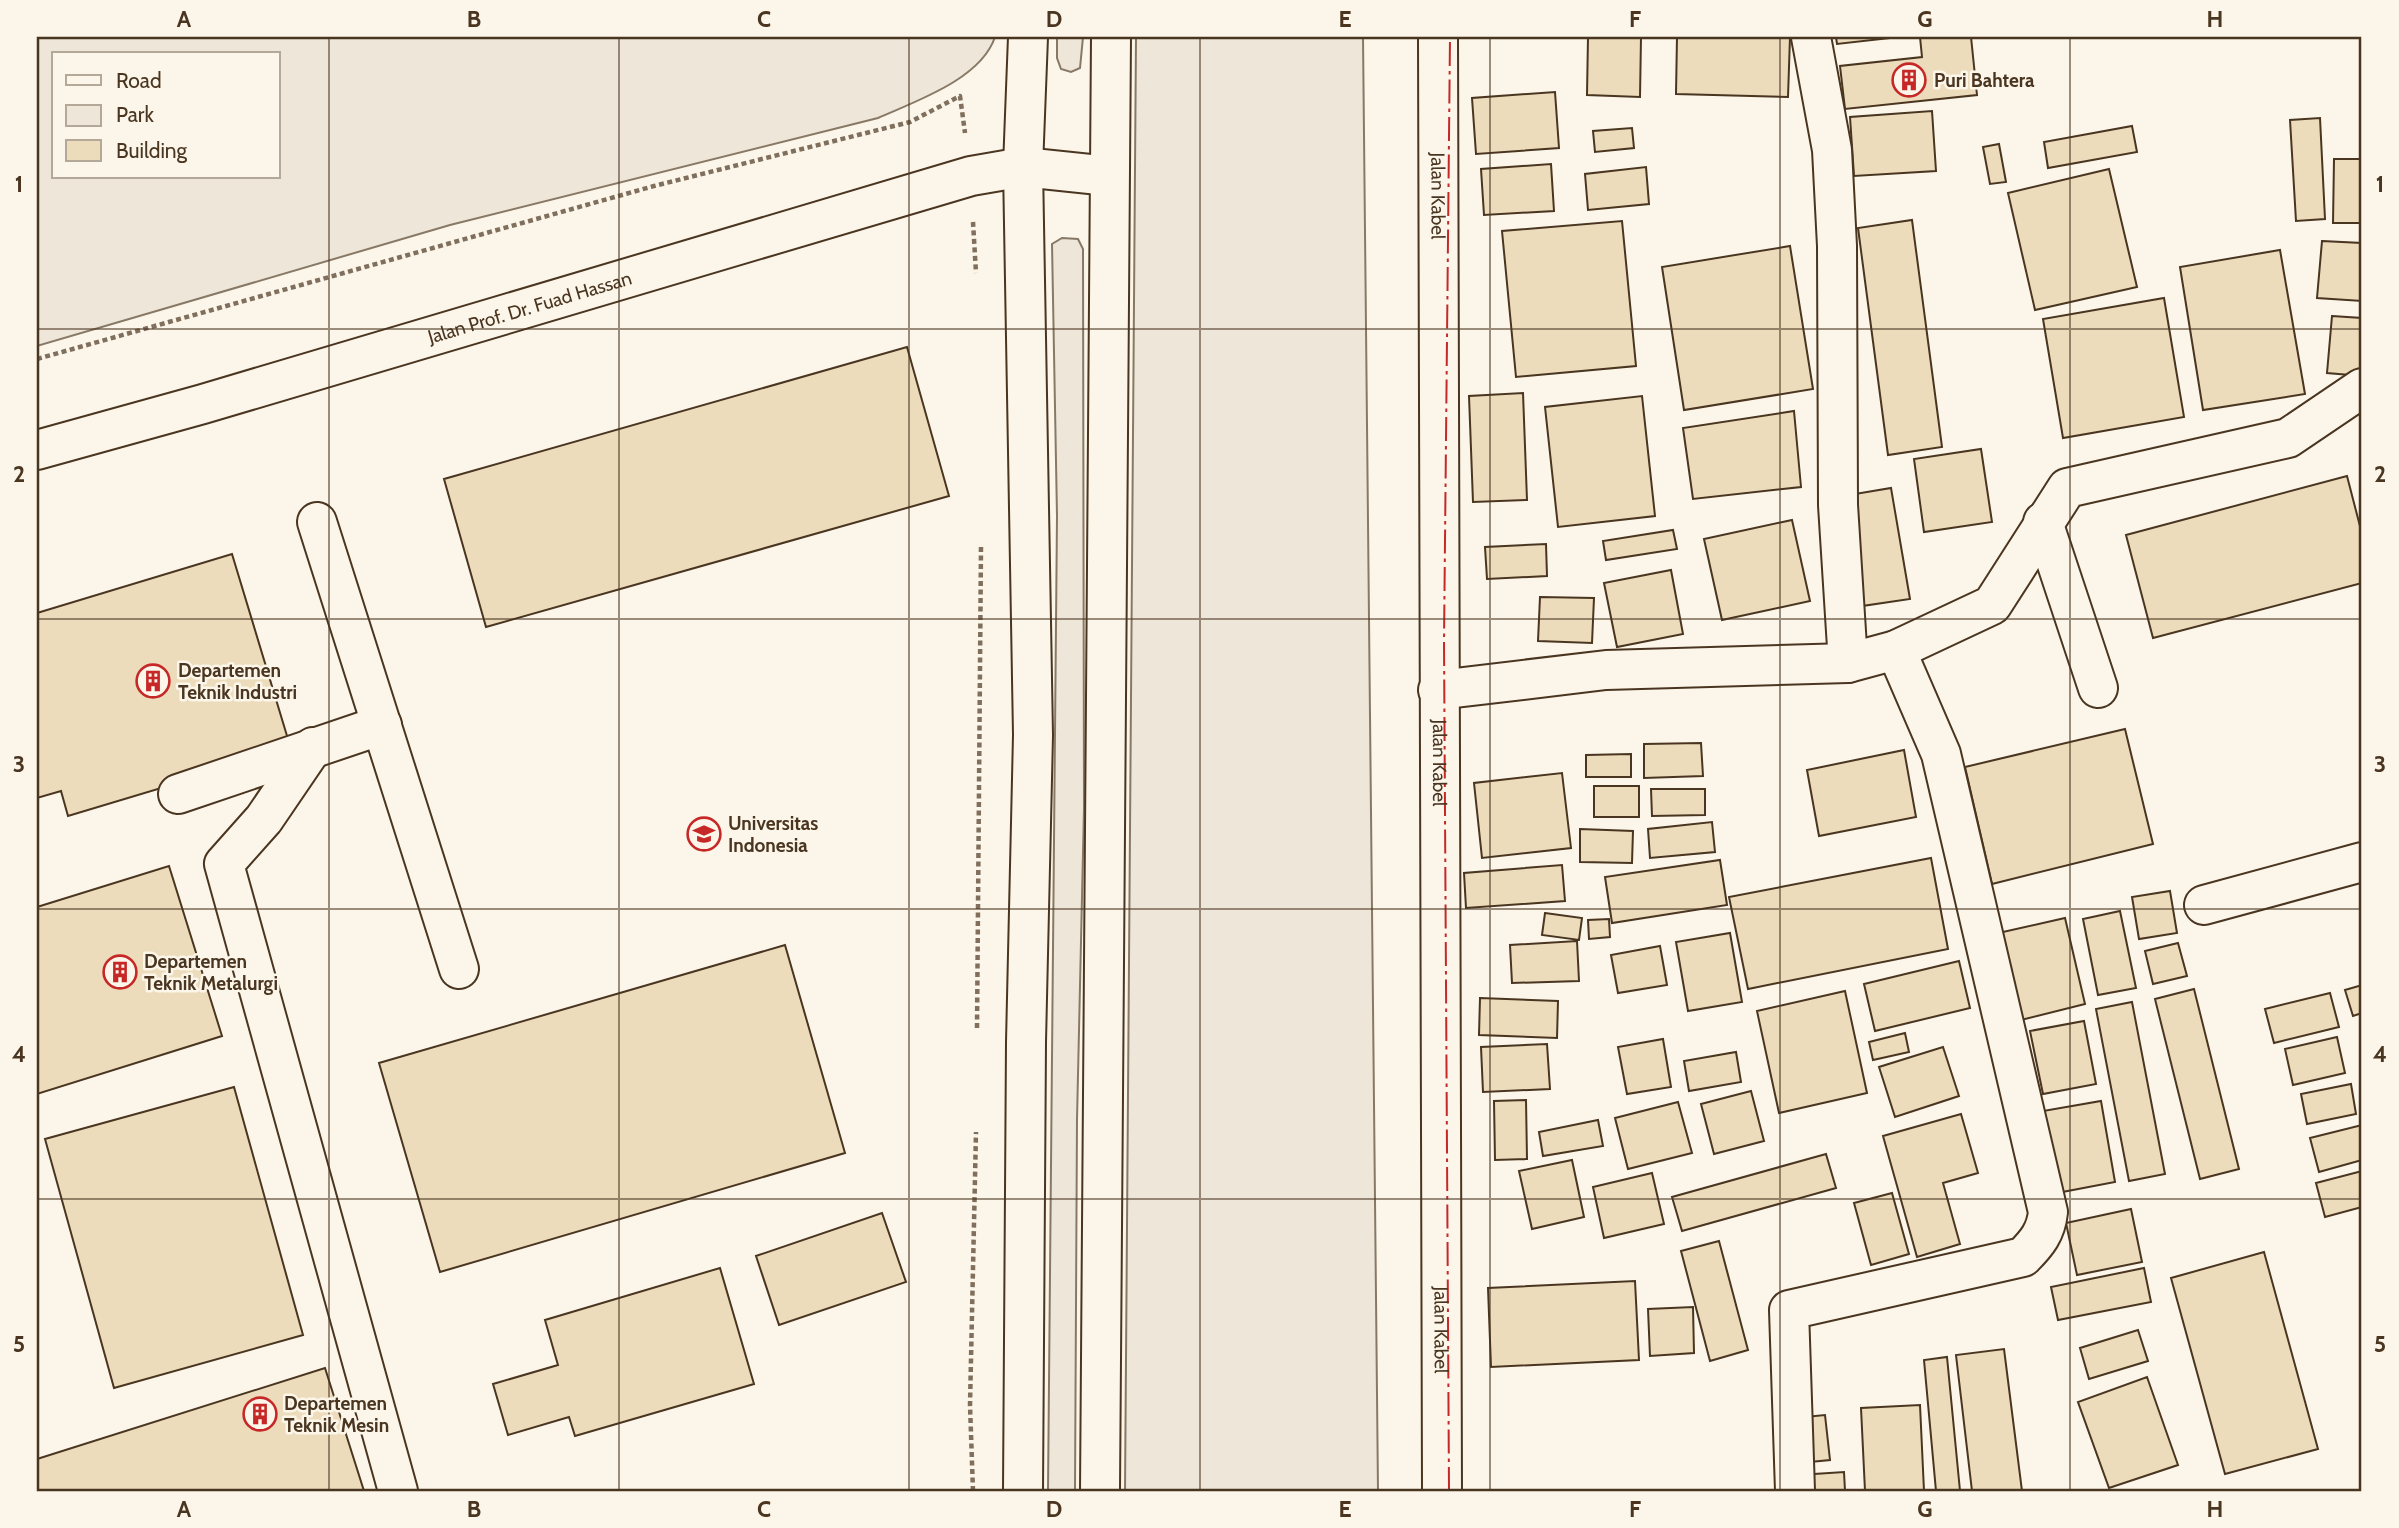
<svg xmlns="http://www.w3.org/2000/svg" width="2399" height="1528" font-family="Cabin,sans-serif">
	<rect width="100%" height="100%" fill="#fbf6e9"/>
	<!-- green -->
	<path fill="#ede6d9" stroke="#887966" stroke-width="2" fill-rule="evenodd" d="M37,37H995C981,79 916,101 878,118L450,225L37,346ZM54,54H278V177H54Z
		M1057,37H1083L1080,68L1071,72L1061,69L1057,58Z
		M1136,37H1363L1378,1491H1125Z
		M1062,238L1078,239L1083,249L1084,808L1077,1120L1075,1491H1048L1057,516L1052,244Z"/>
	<!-- building -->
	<path fill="#ecdcbc" stroke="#4a3520" stroke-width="2" d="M1588,37H1641L1640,97L1587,95Z
		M1677,37H1790L1788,97L1676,94Z
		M1836,37H1899L1837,44Z
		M1920,37H1971L1977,95L1845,109L1840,66L1922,57Z
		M1555,92L1559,148L1476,154L1472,98Z
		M1932,111L1936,171L1854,176L1850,117Z
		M2320,118L2325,219L2296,221L2290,120Z
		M2132,126L2137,152L2048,168L2044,142Z
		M1632,128L1634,148L1595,152L1593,131Z
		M1999,144L2006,182L1990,184L1983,147Z
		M2334,159H2362V223H2333Z
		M1551,164L1554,211L1484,215L1481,169Z
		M1646,167L1649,204L1588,210L1585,174Z
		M2109,169L2137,287L2035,310L2008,193Z
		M1912,220L1942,447L1888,455L1858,228Z
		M1622,221L1636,366L1516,377L1502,231Z
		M2322,241L2362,243V301L2317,298Z
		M1790,246L1813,389L1684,410L1662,267Z
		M2280,250L2305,394L2203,410L2180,267Z
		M2164,298L2184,417L2063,438L2043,319Z
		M2332,316L2362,318V376L2327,373Z
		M907,347L949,496L486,627L444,479Z
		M1523,393L1527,500L1473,502L1469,396Z
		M1642,396L1655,516L1558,527L1545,407Z
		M1794,411L1801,487L1693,499L1683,428Z
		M1981,449L1992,522L1924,532L1914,459Z
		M2347,476L2362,534V583L2153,638L2126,535Z
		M1891,488L1910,599L1862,606L1843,496Z
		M1792,520L1810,601L1722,620L1704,539Z
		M1673,530L1677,549L1606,560L1603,541Z
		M1546,544L1547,576L1487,579L1485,547Z
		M232,554L291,749L68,816L61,791L37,798V613Z
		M1671,570L1683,634L1617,647L1604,583Z
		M1540,597L1594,598L1592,643L1538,641Z
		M2125,729L2153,844L1992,884L1965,767Z
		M1701,743L1703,776L1644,778V744Z
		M1904,750L1916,817L1819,836L1807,770Z
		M1631,754V777H1586V755Z
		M1562,773L1571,848L1482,858L1474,783Z
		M1594,786H1639V817H1594Z
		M1651,789H1705V815L1652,816Z
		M1712,822L1715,852L1650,858L1648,829Z
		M1580,829L1633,831L1632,863L1580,862Z
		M1931,858L1948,949L1748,989L1729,897Z
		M1720,860L1727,905L1612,923L1605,877Z
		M1562,865L1565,901L1466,908L1464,873Z
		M169,866L222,1036L37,1094V907Z
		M2170,891L2177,933L2139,939L2132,897Z
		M2120,911L2136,988L2098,995L2083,919Z
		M1545,913L1582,918L1579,940L1542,935Z
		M2065,918L2085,1004L2005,1024L1985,936Z
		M1609,919L1610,937L1589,939L1588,920Z
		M1730,933L1742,1002L1688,1011L1676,942Z
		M1577,941L1579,981L1512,983L1510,945Z
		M2178,943L2187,976L2153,984L2145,951Z
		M785,945L845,1153L440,1272L379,1063Z
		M1660,946L1667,985L1618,993L1611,955Z
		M1959,961L1970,1008L1875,1031L1864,984Z
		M2362,985V1013L2353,1016L2345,990Z
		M2194,989L2239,1169L2200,1179L2155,999Z
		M1845,991L1867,1093L1779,1113L1757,1011Z
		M2330,993L2339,1027L2274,1043L2265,1009Z
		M1480,998L1558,1001L1557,1038L1479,1035Z
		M2132,1002L2165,1174L2129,1181L2096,1009Z
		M2084,1021L2096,1084L2043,1094L2030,1031Z
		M1905,1033L1909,1052L1873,1060L1869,1042Z
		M2337,1037L2345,1073L2293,1085L2285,1049Z
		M1663,1039L1671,1087L1627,1094L1618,1047Z
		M1547,1044L1550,1089L1483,1092L1481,1047Z
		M1943,1047L1959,1096L1895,1117L1879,1067Z
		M1736,1052L1741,1082L1689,1091L1684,1061Z
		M2351,1084L2356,1114L2307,1124L2301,1094Z
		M234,1087L303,1335L114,1388L45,1139Z
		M1751,1091L1764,1141L1714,1154L1701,1104Z
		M1526,1100L1527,1159L1495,1160L1494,1101Z
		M2101,1101L2115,1182L2057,1193L2043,1111Z
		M1678,1102L1692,1153L1628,1169L1615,1118Z
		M1961,1114L1978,1173L1943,1183L1960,1244L1917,1257L1883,1136Z
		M1598,1120L1603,1146L1543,1156L1539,1132Z
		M2362,1125V1160L2319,1172L2310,1138Z
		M1826,1154L1836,1188L1682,1231L1672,1197Z
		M1572,1160L1584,1217L1532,1229L1519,1171Z
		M2362,1171V1207L2325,1217L2316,1183Z
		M1652,1173L1664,1224L1604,1238L1593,1187Z
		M1892,1193L1909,1254L1871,1265L1854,1203Z
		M2131,1209L2142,1262L2077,1275L2066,1223Z
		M882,1213L906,1282L779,1325L756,1256Z
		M1719,1241L1748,1350L1710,1361L1681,1251Z
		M2264,1252L2318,1449L2225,1474L2171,1278Z
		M720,1268L754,1384L575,1436L569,1417L508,1435L493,1384L558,1365L545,1320Z
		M2144,1268L2151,1302L2058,1320L2051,1287Z
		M1635,1281L1639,1360L1491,1367L1488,1288Z
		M1693,1307L1694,1353L1650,1356L1648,1309Z
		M2138,1330L2148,1361L2089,1379L2080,1348Z
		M2004,1349L2022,1491H1972L1956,1355Z
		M1947,1357L1960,1491H1936L1924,1360Z
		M325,1368L364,1491H37V1459Z
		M2147,1377L2178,1465L2109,1488L2078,1402Z
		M1920,1405L1924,1491H1865L1861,1408Z
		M1825,1415L1830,1460L1800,1463L1795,1418Z
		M1844,1472L1845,1491H1800L1799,1475Z"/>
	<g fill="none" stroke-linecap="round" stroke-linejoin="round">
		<defs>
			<g id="minor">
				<path id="s1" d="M1438,37L1442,1491"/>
				<path d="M1811,37L1832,150L1837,246L1838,505L1848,663"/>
				<path id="s2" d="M37,450L203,404L971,176L1023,167L1109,176"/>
				<path d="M317,522L459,969"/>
				<path d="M2043,522L2098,688"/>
				<path d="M1438,690L1606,670L1848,663L1896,650L1992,605L2067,488L2288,438L2362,388"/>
				<path d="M313,747L264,819L224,864L398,1491"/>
				<path d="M178,794L382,725"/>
				<path d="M2204,905L2362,862"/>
				<path d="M1023,1491L1026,1042L1033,735L1023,167L1028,37"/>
				<path d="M1100,1491L1111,37"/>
				<path d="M1795,1491L1789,1310L2023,1257C2037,1243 2046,1232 2048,1212L1941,754L1896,650"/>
			</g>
		</defs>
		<!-- minor casing -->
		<use href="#minor" stroke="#4a3520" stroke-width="42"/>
		<!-- path -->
		<path stroke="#7f6f5c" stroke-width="4.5" stroke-dasharray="5 3.5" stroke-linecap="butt" d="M973,222L976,273
			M37,359L654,186L910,122L960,96L965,133
			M977,1028L981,547
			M973,1491L970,1405L976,1132"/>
		<!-- minor -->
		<use href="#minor" stroke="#fbf6e9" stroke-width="38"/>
		<!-- power -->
		<path stroke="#c62828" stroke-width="2" stroke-dasharray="24 5 3.5 5" stroke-linecap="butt" d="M1449,1491L1444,642L1450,37"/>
	</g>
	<!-- grid -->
	<path fill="none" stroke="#4a3520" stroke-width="2" stroke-opacity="0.55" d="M329,37V1491M619,37V1491M909,37V1491M1200,37V1491M1490,37V1491M1780,37V1491M2070,37V1491M37,329H2362M37,619H2362M37,909H2362M37,1199H2362"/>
	<!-- icons -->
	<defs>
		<symbol id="building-ring" viewBox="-11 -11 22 22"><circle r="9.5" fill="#fbf6e9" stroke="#c62828" stroke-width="1.5"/><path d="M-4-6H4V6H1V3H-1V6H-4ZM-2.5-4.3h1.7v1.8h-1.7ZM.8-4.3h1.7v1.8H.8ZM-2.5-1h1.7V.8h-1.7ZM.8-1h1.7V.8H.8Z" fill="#c62828"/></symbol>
		<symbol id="university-ring" viewBox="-11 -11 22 22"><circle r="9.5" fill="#fbf6e9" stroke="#c62828" stroke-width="1.5"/><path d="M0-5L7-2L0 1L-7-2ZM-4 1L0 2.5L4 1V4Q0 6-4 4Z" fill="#c62828"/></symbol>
	</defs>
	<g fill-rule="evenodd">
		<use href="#building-ring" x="1890" y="61" width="38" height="38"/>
		<use href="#building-ring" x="134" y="662" width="38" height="38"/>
		<use href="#university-ring" x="685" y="815" width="38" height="38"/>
		<use href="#building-ring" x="101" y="953" width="38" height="38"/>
		<use href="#building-ring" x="241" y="1395" width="38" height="38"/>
	</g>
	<g text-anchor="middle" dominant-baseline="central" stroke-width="5" stroke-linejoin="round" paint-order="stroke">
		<!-- poi labels -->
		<g font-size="19" font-weight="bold" fill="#4a3520" stroke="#fbf6e9" text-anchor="start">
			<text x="1934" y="80">Puri Bahtera</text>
			<text x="178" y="670">Departemen<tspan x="178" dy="22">Teknik Industri</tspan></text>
			<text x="728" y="823">Universitas<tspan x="728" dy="22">Indonesia</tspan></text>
			<text x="144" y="961">Departemen<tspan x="144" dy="22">Teknik Metalurgi</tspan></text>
			<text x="284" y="1403">Departemen<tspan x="284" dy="22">Teknik Mesin</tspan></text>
		</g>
		<!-- street labels -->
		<g font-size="19" fill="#4a3520" stroke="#fbf6e9">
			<text stroke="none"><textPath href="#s1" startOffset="159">Jalan Kabel</textPath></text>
			<text stroke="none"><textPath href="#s2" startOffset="513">Jalan Prof. Dr. Fuad Hassan</textPath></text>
			<text stroke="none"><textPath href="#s1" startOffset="726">Jalan Kabel</textPath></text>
			<text stroke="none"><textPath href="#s1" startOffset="1293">Jalan Kabel</textPath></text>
		</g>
	</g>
	<!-- border -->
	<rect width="2399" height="1528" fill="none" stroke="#fbf6e9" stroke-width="77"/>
	<!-- legend -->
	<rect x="52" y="52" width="228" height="126" fill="#fbf6e9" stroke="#b4a999" stroke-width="2"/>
	<rect x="66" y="75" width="35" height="10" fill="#fbf6e9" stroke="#b4a999" stroke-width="2"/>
	<text x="116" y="88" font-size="21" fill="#4a3520">Road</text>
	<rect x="66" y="105" width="35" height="21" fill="#ede6d9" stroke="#b4a999" stroke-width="2"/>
	<text x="116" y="122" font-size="21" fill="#4a3520">Park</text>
	<rect x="66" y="140" width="35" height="21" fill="#ecdcbc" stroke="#b4a999" stroke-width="2"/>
	<text x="116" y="158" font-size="21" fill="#4a3520">Building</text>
	<rect x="38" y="38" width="2322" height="1452" fill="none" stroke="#4a3520" stroke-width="2.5"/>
	<g font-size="23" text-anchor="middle" font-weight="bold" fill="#4a3520">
		<text x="184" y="27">A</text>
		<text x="474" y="27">B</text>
		<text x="764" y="27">C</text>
		<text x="1054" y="27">D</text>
		<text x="1345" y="27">E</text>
		<text x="1635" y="27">F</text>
		<text x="1925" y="27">G</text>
		<text x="2215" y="27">H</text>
		<text x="19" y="192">1</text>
		<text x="2380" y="192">1</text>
		<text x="19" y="482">2</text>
		<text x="2380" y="482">2</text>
		<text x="19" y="772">3</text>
		<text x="2380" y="772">3</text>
		<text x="19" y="1062">4</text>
		<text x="2380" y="1062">4</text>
		<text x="19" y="1352">5</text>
		<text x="2380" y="1352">5</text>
		<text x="184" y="1517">A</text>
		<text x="474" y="1517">B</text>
		<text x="764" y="1517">C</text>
		<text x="1054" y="1517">D</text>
		<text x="1345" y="1517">E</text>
		<text x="1635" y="1517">F</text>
		<text x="1925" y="1517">G</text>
		<text x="2215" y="1517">H</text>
	</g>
</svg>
